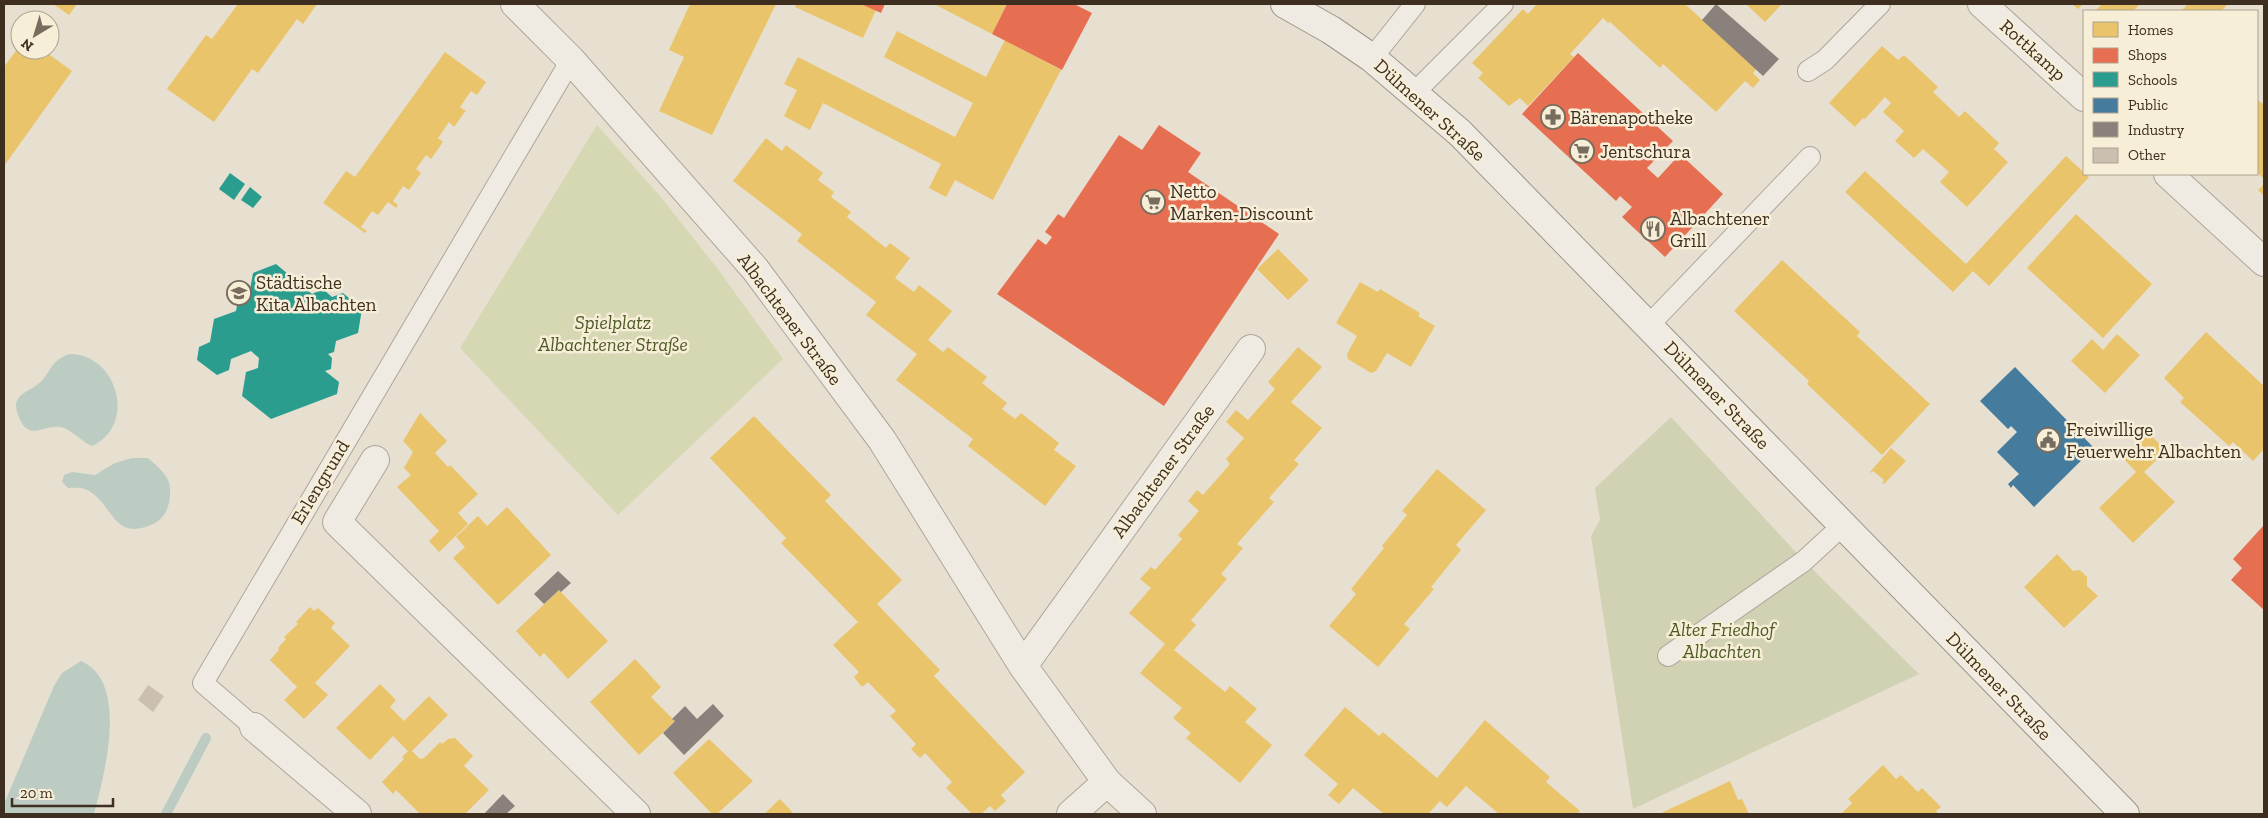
<svg xmlns="http://www.w3.org/2000/svg" width="2268" height="818" font-family="'Zilla Slab',serif">
	<rect width="100%" height="100%" fill="#e7e0d1"/>
	<!-- green -->
	<path fill="#d6d7b3" d="M597,125L659,195L717,268L783,359L618,515L460,348Z"/>
	<!-- cemetery -->
	<path fill="#d1d1b3" d="M1671,417L1804,561L1919,674L1633,809L1591,536L1600,520L1595,488Z"/>
	<!-- water -->
	<path fill="#bcccc2" d="M69,354C117,353 138,425 92,446C82,442 74,432 64,428C44,421 28,447 17,412C12,396 27,392 37,385C51,375 48,362 69,354Z
		M132,458H148C158,467 170,476 170,489C171,501 167,517 155,523C112,544 114,503 87,490C81,487 74,488 68,488L62,482L64,475L72,472L95,475L115,463Z
		M81,661C130,682 104,775 94,814H4V804L54,686L62,673Z"/>
	<!-- homes -->
	<path fill="#e9c46a" d="M53,4H77L69,15Z
		M238,4H317L303,24L297,19L258,73L252,69L214,122L167,89L206,35L212,39Z
		M690,4H776L712,135L659,111L684,57L669,50Z
		M796,4H861L876,10L863,38L795,7Z
		M934,4H1007L992,34Z
		M1537,4H1685L1756,69L1753,73L1760,80L1753,88L1745,81L1716,112L1663,64L1660,68L1610,22L1608,23L1603,18L1570,54L1574,57L1528,106L1520,98L1509,106L1478,78L1483,73L1472,63L1523,9L1528,14Z
		M1746,4H1782L1765,22Z
		M2072,4H2083L2078,9Z
		M2102,4H2140L2133,11H2095Z
		M2188,4H2228L2221,11H2181Z
		M897,31L986,77L1005,40L1061,70L993,200L955,180L946,197L929,188L941,164L823,103L810,130L784,116L797,90L784,84L798,57L955,137L973,103L884,57Z
		M20,45V50H43L72,71L4,166V67Z
		M1882,46L1898,60L1904,55L1938,87L1933,92L1959,117L1965,111L1999,143L1994,149L2008,162L1967,207L1940,182L1949,172L1923,149L1914,158L1895,141L1904,131L1883,112L1891,103L1885,97L1865,119L1863,118L1855,127L1829,103Z
		M445,52L486,82L477,95L471,91L460,107L466,111L464,113L454,127L449,122L438,138L443,142L431,159L426,155L416,169L421,173L409,190L403,186L393,201L398,205L396,208L388,202L378,215L372,211L361,227L367,231L365,233L323,203L346,171L355,177Z
		M2257,99L2264,105V179L2257,172Z
		M766,138L782,151L786,145L823,173L818,180L834,192L831,197L851,212L847,217L886,248L890,243L910,258L895,278L914,292L919,285L952,311L928,340L943,352L948,347L987,377L982,383L1007,403L1002,409L1015,419L1021,413L1059,443L1054,450L1076,466L1045,506L968,446L973,439L896,380L917,354L866,315L876,302L797,241L802,234L733,181Z
		M2066,156L2089,177L1989,286L1973,271L1953,292L1845,192L1865,171L1966,264Z
		M2264,184V196L2258,190Z
		M2076,214L2152,284L2103,338L2027,268Z
		M1278,249L1309,280L1288,300L1257,269Z
		M1782,260L1860,332L1857,336L1930,404L1882,455L1807,384L1809,381L1734,311Z
		M1360,282L1378,292L1380,289L1420,313L1418,316L1435,326L1411,367L1387,353L1376,371L1371,373L1348,359L1347,354L1357,336L1336,323Z
		M2206,332L2264,386V449L2253,461L2233,442L2229,446L2180,402L2184,398L2164,378Z
		M2117,334L2140,355L2105,393L2071,361L2092,339L2103,350Z
		M1298,347L1322,367L1291,402L1322,428L1294,460L1299,464L1269,498L1274,502L1237,544L1243,548L1221,574L1227,579L1191,620L1196,625L1174,650L1225,692L1230,686L1257,709L1245,722L1272,745L1240,783L1186,738L1191,733L1173,718L1182,708L1140,673L1165,644L1129,613L1151,588L1140,579L1151,567L1155,570L1182,539L1178,535L1199,511L1188,501L1197,490L1203,495L1230,464L1226,459L1244,438L1226,422L1236,410L1248,420L1275,389L1268,382Z
		M420,413L447,441L435,453L448,467L450,465L478,494L458,513L468,524L439,552L429,541L439,531L397,487L411,475L404,468L413,452L403,441Z
		M754,416L831,495L825,501L902,580L877,604L940,670L934,676L1025,772L1001,795L1006,801L995,811L990,806L981,814H972L946,788L952,782L925,753L920,758L911,749L916,744L890,716L896,711L868,682L862,687L854,677L859,672L833,645L858,622L781,543L786,538L710,458Z
		M2148,432L2166,451L2144,472L2175,502L2133,543L2099,508L2136,472L2122,457Z
		M1891,448L1906,461L1884,484L1882,483L1884,480L1873,471L1871,473L1870,472Z
		M1437,469L1486,510L1456,545L1461,550L1431,587L1434,589L1404,624L1410,629L1378,667L1329,626L1356,594L1351,589L1384,548L1382,546L1407,515L1402,511Z
		M507,507L551,555L498,605L453,558L465,547L456,537L478,516L487,526Z
		M2057,554L2073,571L2080,570L2087,577V586L2098,596L2064,628L2024,587Z
		M559,590L608,641L568,679L544,653L540,657L516,631Z
		M310,607L314,611L318,608L335,623L331,628L350,646L315,683L328,695L304,719L284,700L297,687L270,660L279,650L278,648L286,639L284,637L298,624L296,622Z
		M635,659L661,687L651,697L675,721L639,755L590,702Z
		M380,684L396,700L390,707L404,721L429,696L448,715L412,751L420,759L424,758L440,742L442,744L448,739L455,738L473,756L464,766L489,790L465,814H420L396,790L393,794L382,782L404,759L402,757L408,751L393,736L370,760L336,728Z
		M1345,707L1379,736L1383,732L1437,778L1485,720L1550,777L1546,782L1580,811L1577,814H1499L1466,786L1447,807L1440,801L1428,814H1384L1353,788L1339,804L1328,795L1338,784L1304,755Z
		M709,739L753,781L717,814H712L673,773Z
		M1883,765L1896,779L1901,775L1918,792L1922,788L1941,807L1936,811L1939,814H1841L1852,803L1848,799Z
		M1730,781L1738,800L1742,799L1749,814H1659Z
		M780,799L794,814H764Z"/>
	<!-- shops -->
	<path fill="#e76f51" d="M861,4H885L881,13Z
		M1007,4H1074L1092,13L1062,70L992,34Z
		M1578,53L1673,141L1647,168L1658,178L1680,154L1723,194L1665,257L1622,217L1632,207L1620,196L1616,201L1522,114Z
		M1159,125L1201,153L1188,172L1279,234L1164,406L997,294L1038,239L1046,245L1052,237L1045,232L1058,214L1064,218L1119,135L1142,150Z
		M2264,525V610L2231,580L2242,568L2233,559Z"/>
	<!-- schools -->
	<path fill="#2a9d8f" d="M230,173L245,184L234,200L219,189Z
		M250,187L262,197L253,208L241,200Z
		M276,264L312,294L323,289L332,297L343,293L362,309L358,333L336,341L334,352L328,354L332,358L331,369L325,371L339,382L337,394L271,419L242,396L246,372L258,368L259,358L251,351L231,359L229,370L217,375L197,360L199,347L210,342L214,319L236,311L238,300L249,295L253,273Z"/>
	<!-- public -->
	<path fill="#457b9d" d="M2015,367L2094,448L2034,507L2013,485L2011,488L2008,484L2019,474L1997,452L2017,432L2011,426L2008,429L1980,401Z"/>
	<!-- industry -->
	<path fill="#8a817c" d="M1716,4L1779,59L1763,76L1702,20Z
		M558,571L571,583L561,592L559,590L544,604L534,594Z
		M713,704L724,716L684,755L663,733L675,721L672,719L685,706L697,719Z
		M503,794L515,806L506,814H484Z"/>
	<g fill="none" stroke-linecap="round" stroke-linejoin="round">
		<!-- stream -->
		<path stroke="#bcccc2" stroke-width="10" d="M166,814L206,738"/>
	</g>
	<!-- building -->
	<path fill="#cbbfb2" d="M148,685L164,696L153,712L138,700Z"/>
	<g fill="none" stroke-linecap="round" stroke-linejoin="round">
		<defs>
			<path id="lane" d="M1372,58L1415,4
				M1808,71L1825,60L1880,4
				M1414,93L1503,4
				M1648,326L1810,157
				M1668,656L1804,561L1843,525
				M254,727L203,683L571,60"/>
			<path id="street" d="M515,4L571,60L755,269L882,440L1023,666L1107,782L1142,814
				M1982,4L2084,97
				M2168,174L2264,262
				M375,460L337,522L636,814
				M1023,666L1251,349
				M254,727L357,814
				M1071,814L1107,782"/>
			<path id="secondary" d="M1285,4L1331,30L1372,58L1460,133L2125,814"/>
		</defs>
		<!-- lane casing -->
		<use href="#lane" stroke="#ada599" stroke-width="22"/>
		<!-- street casing -->
		<use href="#street" stroke="#ada599" stroke-width="30"/>
		<!-- secondary casing -->
		<use href="#secondary" stroke="#9c958a" stroke-width="30"/>
		<!-- lane -->
		<use href="#lane" stroke="#efebe3" stroke-width="20"/>
		<!-- street -->
		<use href="#street" stroke="#efebe3" stroke-width="28"/>
		<!-- secondary -->
		<use href="#secondary" stroke="#efebe3" stroke-width="28"/>
	</g>
	<!-- icons -->
	<defs>
		<symbol id="pharmacy-ring" viewBox="-11 -11 22 22"><circle r="9.5" fill="#f7eed8" stroke="#786c5e" stroke-width="1.5"/><path d="M-2-6h4v4h4v4h-4v4h-4v-4h-4v-4h4Z" fill="#786c5e"/></symbol>
		<symbol id="supermarket-ring" viewBox="-11 -11 22 22"><circle r="9.5" fill="#f7eed8" stroke="#786c5e" stroke-width="1.5"/><path d="M-6-5.5h2.5l.6 2H6L4.5 2H-2.5L-4.4-4H-6ZM-1.5 3.2a1.3 1.3 0 1 0 .1 0ZM3 3.2a1.3 1.3 0 1 0 .1 0Z" fill="#786c5e"/></symbol>
		<symbol id="restaurant-ring" viewBox="-11 -11 22 22"><circle r="9.5" fill="#f7eed8" stroke="#786c5e" stroke-width="1.5"/><path d="M-5-6h1v4h1v-4h1v4h1v-4h1v5L-1.5 .5V6h-2V.5L-5-1ZM5-6V6H3V1.5H1.5Q1.5-4 5-6Z" fill="#786c5e"/></symbol>
		<symbol id="school-ring" viewBox="-11 -11 22 22"><circle r="9.5" fill="#f7eed8" stroke="#786c5e" stroke-width="1.5"/><path d="M0-5L7-2L0 1L-7-2ZM-4 1L0 2.5L4 1V4Q0 6-4 4Z" fill="#786c5e"/></symbol>
		<symbol id="civic-ring" viewBox="-11 -11 22 22"><circle r="9.5" fill="#f7eed8" stroke="#786c5e" stroke-width="1.5"/><path d="M-.6-6.5H3V-4.5H.6V-3L4-1V1h2V6H-6V1h2V-1L-.6-3ZM-1.2 2.5V6h2.4V2.5Z" fill="#786c5e"/></symbol>
	</defs>
	<g fill-rule="evenodd">
		<use href="#pharmacy-ring" x="1539" y="103" width="28" height="28"/>
		<use href="#supermarket-ring" x="1568" y="137" width="28" height="28"/>
		<use href="#supermarket-ring" x="1139" y="188" width="28" height="28"/>
		<use href="#restaurant-ring" x="1639" y="215" width="28" height="28"/>
		<use href="#school-ring" x="225" y="279" width="28" height="28"/>
		<use href="#civic-ring" x="2034" y="426" width="28" height="28"/>
	</g>
	<g text-anchor="middle" dominant-baseline="central" stroke-width="5" stroke-linejoin="round" paint-order="stroke">
		<!-- street labels -->
		<g font-size="19" fill="#3d2e20" stroke="#f7eed8">
			<text transform="translate(2033 50) rotate(42)">Rottkamp</text>
			<text transform="translate(1430 110) rotate(42)">Dülmener Straße</text>
			<text transform="translate(790 319) rotate(53)">Albachtener Straße</text>
			<text transform="translate(1717 395) rotate(46)">Dülmener Straße</text>
			<text transform="translate(1163 471) rotate(-54)">Albachtener Straße</text>
			<text transform="translate(320 482) rotate(-59)">Erlengrund</text>
			<text transform="translate(1999 686) rotate(46)">Dülmener Straße</text>
		</g>
		<!-- poi labels -->
		<g font-size="19" fill="#3d2e20" stroke="#f7eed8" text-anchor="start">
			<text x="1570" y="117">Bärenapotheke</text>
			<text x="1600" y="151">Jentschura</text>
			<text x="1170" y="191">Netto<tspan x="1170" dy="22">Marken-Discount</tspan></text>
			<text x="1670" y="218">Albachtener<tspan x="1670" dy="22">Grill</tspan></text>
			<text x="256" y="282">Städtische<tspan x="256" dy="22">Kita Albachten</tspan></text>
			<text x="2066" y="429">Freiwillige<tspan x="2066" dy="22">Feuerwehr Albachten</tspan></text>
		</g>
		<!-- park labels -->
		<g font-size="19" font-style="italic" fill="#4d5a26" stroke="#f7eed8">
			<text x="613" y="322">Spielplatz<tspan x="613" dy="22">Albachtener Straße</tspan></text>
			<text x="1722" y="629">Alter Friedhof<tspan x="1722" dy="22">Albachten</tspan></text>
		</g>
	</g>
	<!-- border -->
	<rect width="2268" height="818" fill="none" stroke="#3d2e20" stroke-width="10"/>
	<!-- legend -->
	<rect x="2083" y="10" width="175" height="165" fill="#f7eed8" stroke="#ada18e"/>
	<rect x="2093" y="22" width="25" height="15" fill="#e9c46a" stroke="#ada18e"/>
	<text x="2128" y="35" font-size="15" fill="#3d2e20">Homes</text>
	<rect x="2093" y="48" width="25" height="15" fill="#e76f51" stroke="#ada18e"/>
	<text x="2128" y="60" font-size="15" fill="#3d2e20">Shops</text>
	<rect x="2093" y="72" width="25" height="15" fill="#2a9d8f" stroke="#ada18e"/>
	<text x="2128" y="85" font-size="15" fill="#3d2e20">Schools</text>
	<rect x="2093" y="98" width="25" height="15" fill="#457b9d" stroke="#ada18e"/>
	<text x="2128" y="110" font-size="15" fill="#3d2e20">Public</text>
	<rect x="2093" y="122" width="25" height="15" fill="#8a817c" stroke="#ada18e"/>
	<text x="2128" y="135" font-size="15" fill="#3d2e20">Industry</text>
	<rect x="2093" y="148" width="25" height="15" fill="#cbbfb2" stroke="#ada18e"/>
	<text x="2128" y="160" font-size="15" fill="#3d2e20">Other</text>
	<!-- north arrow -->
	<g transform="translate(35 35) rotate(218)"><circle r="24" fill="#f7eed8" stroke="#ada18e"/>
	<path d="M0-4L9 19L0 12L-9 19Z" fill="#786c5e"/>
	<text y="-8" font-size="14" font-weight="bold" text-anchor="middle" fill="#3d2e20">N</text>
	</g>
	<!-- scale -->
	<path d="M12 798v8h101v-8" fill="none" stroke="#3d2e20" stroke-width="2.5"/>
	<text x="20" y="798" font-size="15" fill="#3d2e20" stroke="#f7eed8" stroke-width="4" paint-order="stroke">20 m</text>
</svg>
